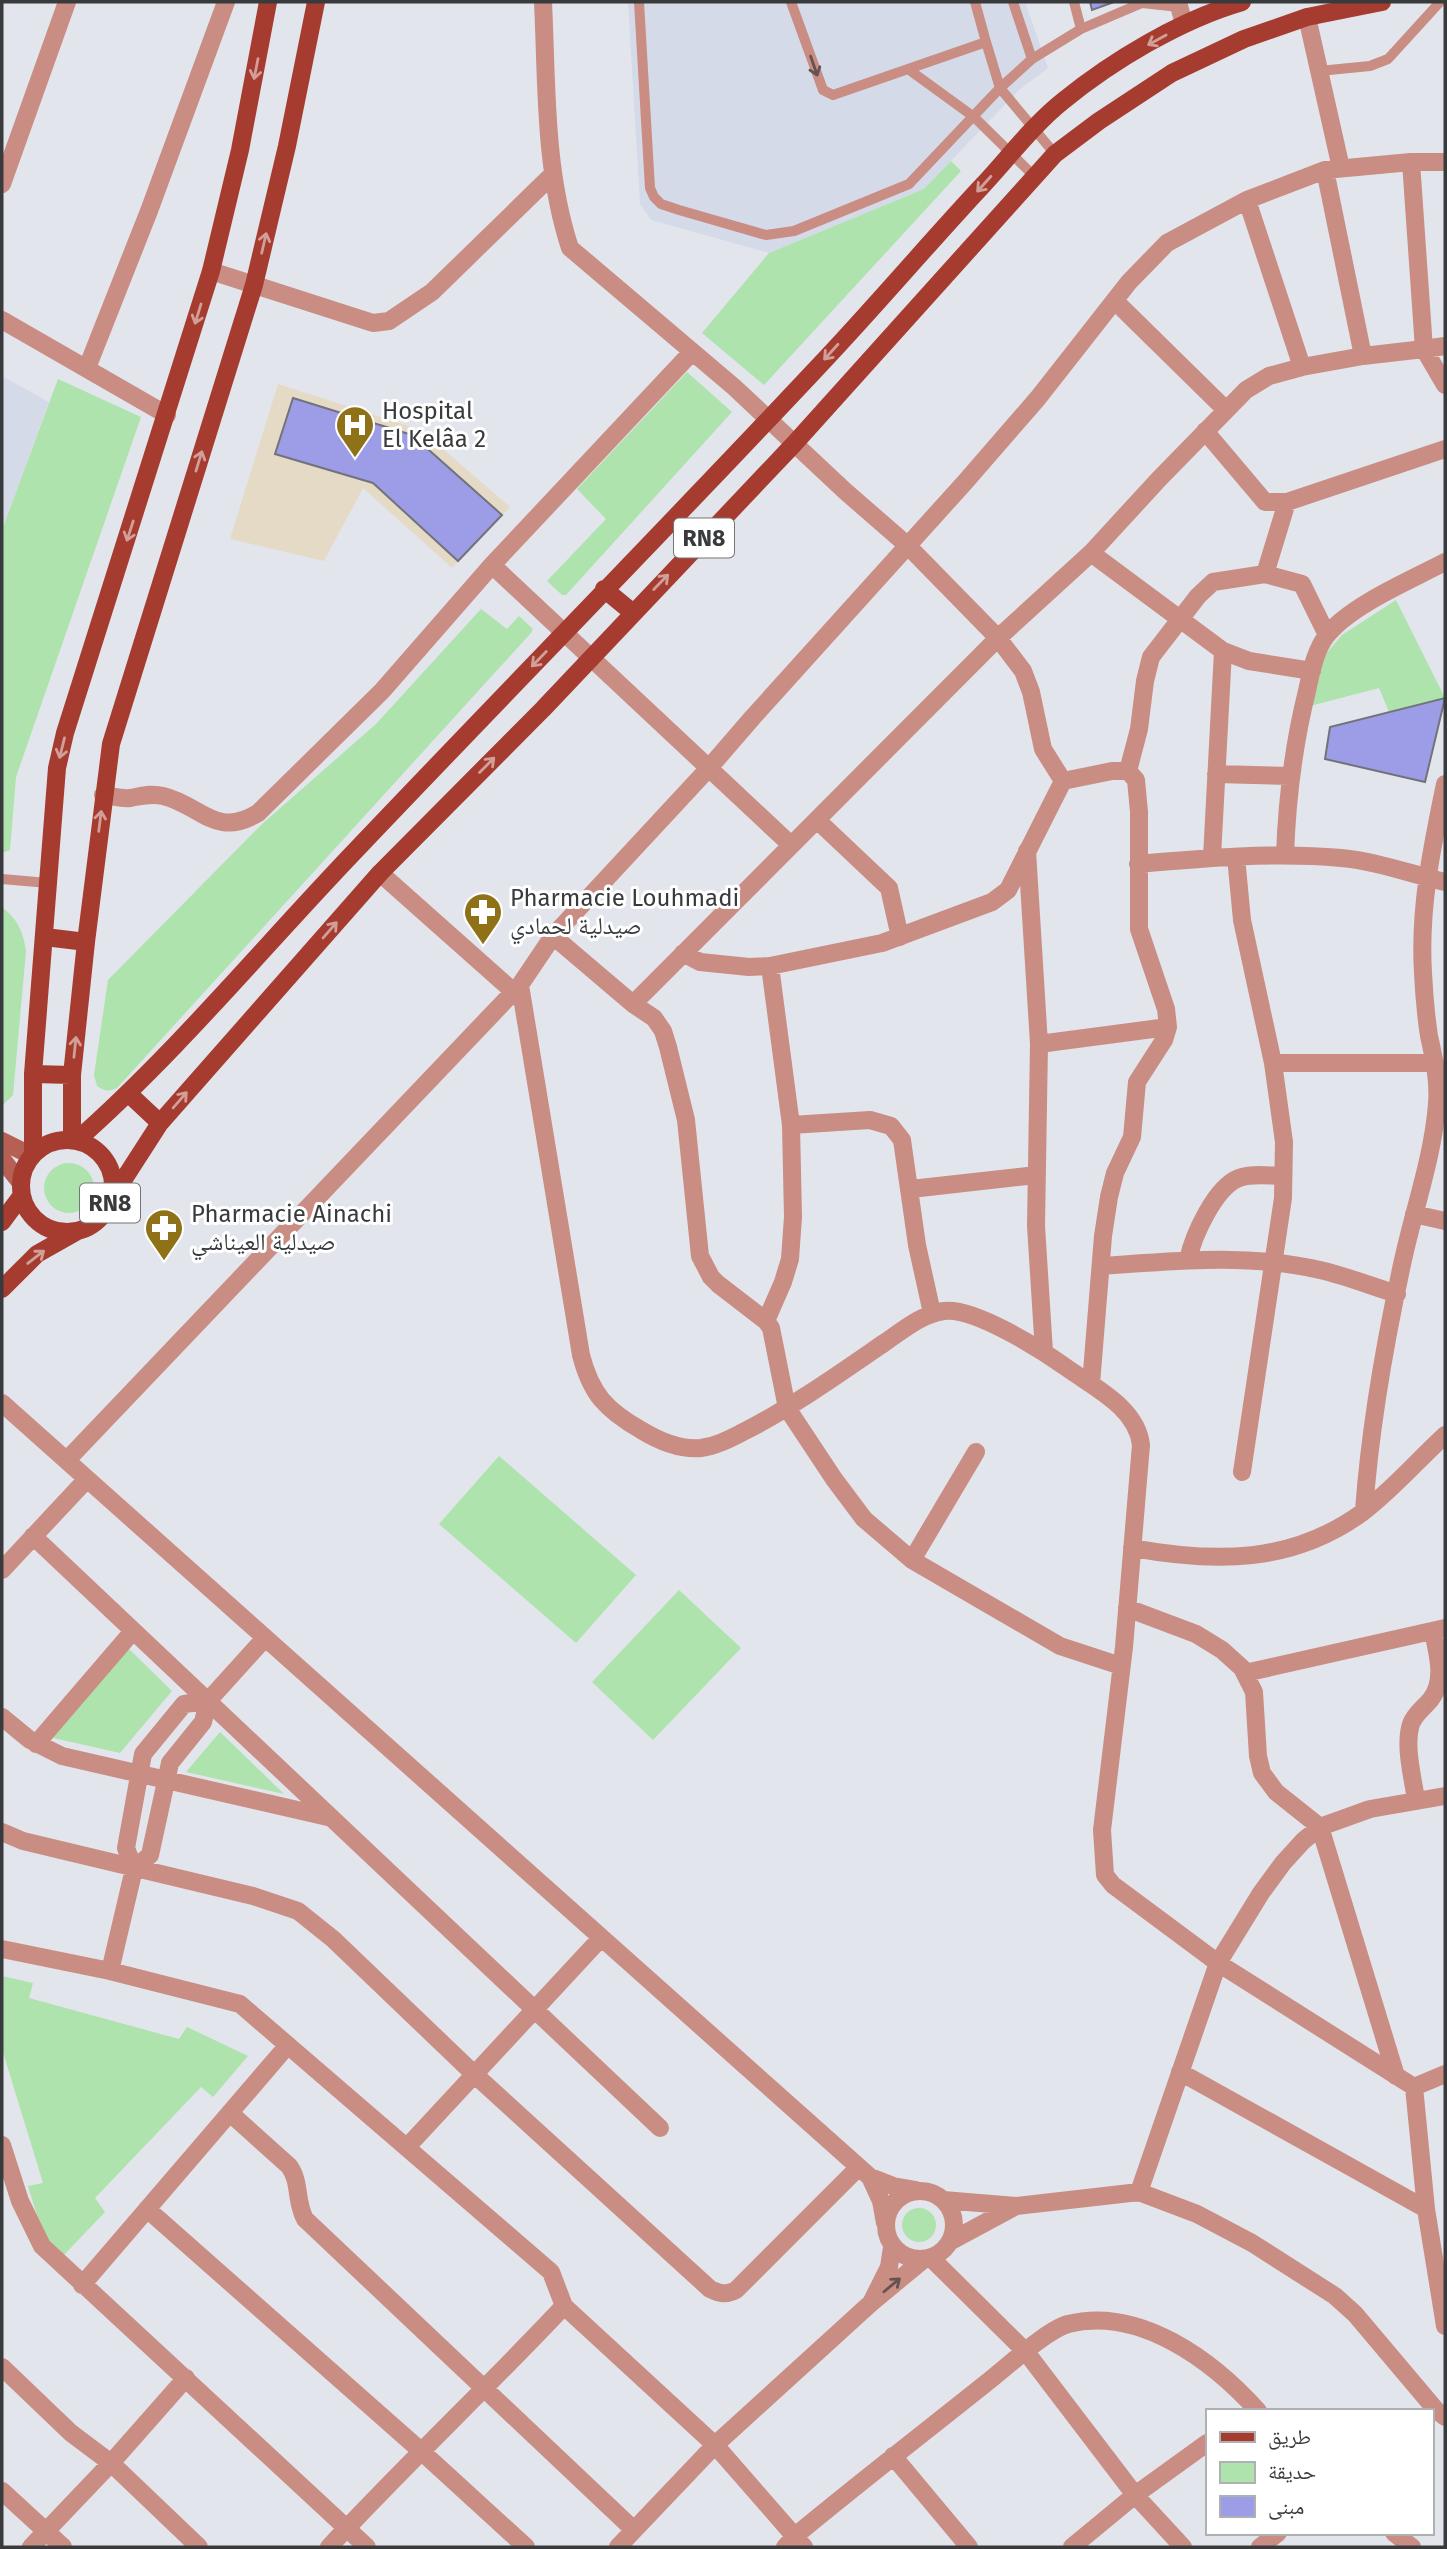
<svg xmlns="http://www.w3.org/2000/svg" width="1447" height="2549" font-family="'Fira Sans','Noto Naskh Arabic',sans-serif">
	<rect width="100%" height="100%" fill="#e2e5ec"/>
	<!-- built -->
	<path fill="#d5dae9" d="M628,2H1025L1048,68L1019,90L924,189L769,253L651,220L640,204Z
		M2,376L49,402L2,530Z"/>
	<!-- medical -->
	<path fill="#e5dac5" d="M278,384L421,430L510,507L452,568L363,488L324,561L230,539Z"/>
	<!-- green -->
	<path fill="#aee3ad" d="M951,161L961,171L764,385L702,333L769,253L924,189Z
		M687,372L732,412L566,595H562L547,581L606,519L577,489Z
		M58,379L141,417L16,777L10,850L2,853V530Z
		M1396,600L1445,698L1389,712L1379,688L1310,706L1324,656L1342,635Z
		M481,609L507,629L519,616L533,629L531,633L117,1088C109,1092 104,1091 97,1086L94,1075L108,980L261,825L376,724Z
		M2,907C18,920 23,931 26,951L13,1095L2,1106Z
		M44 1188a25 25 0 1 1 50 0a25 25 0 1 1-50 0Z
		M499,1456L636,1575L576,1643L439,1524Z
		M679,1590L741,1648L653,1740L592,1682Z
		M129,1649L172,1691L120,1753L49,1737Z
		M220,1732L284,1794L186,1772Z
		M2,1976L33,1983L29,1998L179,2039L187,2027L248,2056L213,2097L201,2087L95,2198L105,2212L62,2257L43,2235L28,2186L43,2183L2,2049Z
		M902 2225a17 17 0 1 1 34 0a17 17 0 1 1-34 0Z"/>
	<!-- building -->
	<path fill="#9d9de7" stroke="#72737a" stroke-width="2" d="M1090,2H1114L1092,10Z
		M293,398L412,435L502,515L458,561L373,483L275,454Z
		M1445,698L1425,782L1325,759L1330,727Z"/>
	<g fill="none" stroke-linecap="round" stroke-linejoin="round">
		<!-- lane -->
		<path stroke="#c98d83" stroke-width="10" d="M639,2L650,188L654,197L661,204L679,210L766,235L794,231L909,184L1000,88L1032,59L1081,29L1142,3L1179,7
			M791,2L823,90L833,95L986,42L975,2
			M1013,2L1032,59
			M1074,2L1081,29
			M986,42L1000,88L1055,154
			M908,69L974,117L1034,176
			M1319,71L1370,66L1388,59L1440,2
			M2,879L48,883"/>
		<!-- street -->
		<path stroke="#c98d83" stroke-width="18" d="M543,2C547,84 544,169 570,248L734,387L845,491L907,545L998,638L1023,671L1031,692L1043,749L1063,781L1112,771H1128L1136,780L1139,812V929L1166,1009L1168,1027L1164,1040L1137,1082L1132,1137L1115,1173L1109,1197L1103,1236L1091,1384
			M1178,2L1184,24
			M1307,17L1341,168
			M1411,162L1424,349L1445,346
			M1325,170L1363,356
			M2,184L67,2
			M1247,200L1302,367
			M211,271L373,323L389,321L432,292L552,175
			M1115,301L1226,410
			M2,320L167,415
			M87,368L149,211L226,2
			M1205,431L1265,502H1287L1445,449
			M1091,553L1223,651L1249,661L1312,671
			M492,565L791,845
			M1265,574L1287,502
			M1128,771L1139,729L1145,681L1151,657L1198,596L1213,582L1265,574L1302,584L1327,635
			M1216,774L1291,776
			M103,795C112,796 122,799 130,798C142,796 151,793 163,796C201,805 215,839 258,813L382,691L492,565L692,352
			M817,820L889,888L900,937
			M1027,851L1039,1044L1036,1226L1044,1352
			M1285,855C1287,798 1293,747 1307,691C1311,673 1315,650 1327,635C1351,605 1411,580 1445,562
			M1212,857L1223,651
			M1236,857L1242,920L1273,1063L1284,1142L1283,1198L1242,1472
			M1138,864C1205,858 1274,852 1341,858C1376,861 1411,874 1445,882
			M380,873L514,992
			M553,936L633,1004L998,638L1091,553L1159,479L1246,390L1269,376L1302,367L1363,356L1424,349L1445,385
			M683,953L700,962L749,967L770,966L882,943L992,902L1008,890L1063,781
			M520,985L581,1355C591,1394 606,1410 641,1430C659,1441 680,1450 701,1448C717,1446 731,1438 745,1431C794,1406 839,1374 884,1343C902,1331 921,1314 944,1311C974,1307 1042,1350 1067,1368C1095,1388 1137,1408 1141,1445L1124,1647L1102,1830L1105,1875L1113,1885L1218,1963L1414,2087
			M633,1004L654,1018L663,1031L668,1047L686,1120L700,1256L711,1277L718,1284L766,1321L771,1328L787,1408L834,1479L864,1519L912,1560L1060,1646L1121,1666
			M1039,1044L1168,1027
			M1273,1063H1435
			M791,1125L870,1120L891,1126L902,1140L917,1245L932,1313
			M911,1189L1036,1175
			M1414,1214L1445,1221
			M1188,1260C1193,1236 1215,1187 1239,1178C1252,1173 1270,1176 1283,1176
			M1101,1266C1174,1261 1248,1253 1320,1270C1346,1276 1371,1286 1397,1294
			M766,1321L783,1282L790,1259L793,1217L791,1125L770,966
			M2,1403L870,2177
			M67,1460L520,985L553,936L709,768L753,717L966,481L1038,398L1129,282L1167,243L1247,200L1325,170L1411,162H1445
			M1364,1511C1370,1427 1385,1342 1403,1260C1414,1209 1433,1157 1437,1104C1439,1081 1434,1058 1429,1036C1426,1016 1424,994 1423,973C1419,908 1432,847 1445,784
			M33,1536L660,2128
			M1132,1548C1215,1563 1292,1564 1363,1512C1392,1490 1418,1460 1445,1435
			M912,1560L976,1452
			M2,1570L87,1479
			M1127,1608L1196,1634L1222,1650L1242,1668L1254,1692L1258,1756L1262,1773L1276,1792L1320,1827L1396,2076
			M1245,1673L1445,1628
			M2,1717L30,1740L62,1756L332,1818
			M36,1744L133,1631
			M1416,1800C1413,1778 1404,1746 1411,1724C1415,1713 1424,1708 1431,1699C1446,1679 1437,1653 1433,1631
			M2,1832L23,1841L253,1896L298,1911L333,1939L474,2074L710,2289C720,2294 727,2295 736,2290L859,2167
			M134,1869L150,1855L170,1763L203,1722L208,1701L265,1638
			M2,1949L110,1971L240,2004L551,2272L564,2306L715,2445L804,2547
			M110,1971L134,1869L126,1848L143,1754L184,1704L208,1701
			M1180,2072L1426,2209
			M1445,2074L1414,2087L1426,2209L1445,2326
			M230,2113L289,2166C301,2182 295,2201 305,2219L634,2530
			M2,2145L20,2201L42,2246L367,2547
			M407,2147L601,1938
			M886 2225a34 34 0 1 1 68 0a34 34 0 1 1-68 0Z
			M1139,2192L1218,1963L1261,1893L1283,1863L1303,1841L1320,1827L1370,1809L1445,1796
			M943,2200L1016,2206L1139,2192L1197,2214L1252,2243L1335,2296L1355,2314L1436,2410L1445,2417
			M147,2209L421,2451L526,2547
			M885,2223L881,2201L870,2177L893,2186L916,2190
			M951,2241L1016,2206
			M892,2247L889,2267L871,2303L923,2260
			M931,2258L1026,2352L1135,2495L1183,2547
			M82,2285L288,2045
			M2,2367L71,2433L111,2463L199,2547
			M893,2456L969,2547
			M2,2491L63,2547
			M1394,2533L1412,2547
			M31,2547L111,2463L186,2378
			M329,2547C405,2465 487,2388 564,2306
			M618,2547L715,2445L871,2303
			M785,2547L795,2536C859,2483 925,2432 990,2380C1009,2365 1047,2330 1068,2324C1140,2306 1213,2361 1258,2411
			M1072,2547L1135,2495L1207,2443
			M1260,2547L1278,2533"/>
		<!-- secondary -->
		<path stroke="#b66054" stroke-width="18" d="M2,1141L32,1156
			M2,1159L21,1183"/>
		<!-- primary -->
		<path stroke="#a63c30" stroke-width="18" d="M604,589L632,612
			M45,937L86,942
			M33,1074L72,1075
			M129,1094L160,1123
			M21 1186a46 46 0 1 1 92 0a46 46 0 1 1-92 0Z
			M72,1140V1075L86,942L111,744L254,285L287,146L316,2
			M76,1141C177,1052 263,947 356,850C509,689 665,530 817,368C874,308 927,245 983,185C1009,157 1033,125 1063,101C1112,61 1180,20 1242,2
			M33,1155V1074L57,768L65,733L211,271L240,150L268,2
			M113,1196L160,1123L380,873L543,709L794,444L1055,154L1099,121L1172,73L1244,39L1307,17L1382,2
			M2,1222L22,1195
			M2,1289L37,1254L76,1232"/>
	</g>
	<!-- one-way arrows -->
	<defs><path id="oneway-shaft" d="M-6 0H5M1.5-3L5.5 0L1.5 3" fill="none" stroke-width="1.6" stroke-linecap="round" stroke-linejoin="round" transform="scale(1.75)"/></defs>
	<g stroke="#d29e98">
		<use href="#oneway-shaft" transform="translate(1157 40) rotate(151)"/>
		<use href="#oneway-shaft" transform="translate(256 69) rotate(101)"/>
		<use href="#oneway-shaft" transform="translate(984 184) rotate(132)"/>
		<use href="#oneway-shaft" transform="translate(264 243) rotate(-77)"/>
		<use href="#oneway-shaft" transform="translate(198 314) rotate(107)"/>
		<use href="#oneway-shaft" transform="translate(831 352) rotate(132)"/>
		<use href="#oneway-shaft" transform="translate(199 461) rotate(-73)"/>
		<use href="#oneway-shaft" transform="translate(130 531) rotate(108)"/>
		<use href="#oneway-shaft" transform="translate(661 582) rotate(-46)"/>
		<use href="#oneway-shaft" transform="translate(539 659) rotate(134)"/>
		<use href="#oneway-shaft" transform="translate(62 748) rotate(104)"/>
		<use href="#oneway-shaft" transform="translate(487 765) rotate(-45)"/>
		<use href="#oneway-shaft" transform="translate(100 821) rotate(-83)"/>
		<use href="#oneway-shaft" transform="translate(330 930) rotate(-49)"/>
		<use href="#oneway-shaft" transform="translate(75 1047) rotate(-84)"/>
		<use href="#oneway-shaft" transform="translate(180 1100) rotate(-49)"/>
		<use href="#oneway-shaft" transform="translate(36 1257) rotate(-38)"/>
	</g>
	<g stroke="#645351">
		<use href="#oneway-shaft" transform="translate(814 66) rotate(71)"/>
		<use href="#oneway-shaft" transform="translate(892 2285) rotate(-40)"/>
	</g>
	<!-- icons -->
	<defs>
		<symbol id="hospital-pin" viewBox="-11 -11 22 30"><path d="M0 17L-7.5 6A9.5 9.5 0 1 1 7.5 6Z" fill="#8f7217" stroke="#fff"/><path d="M-5-5h3v3.5h4V-5h3V5h-3V1.5h-4V5h-3Z" fill="#fff"/></symbol>
		<symbol id="pharmacy-pin" viewBox="-11 -11 22 30"><path d="M0 17L-7.5 6A9.5 9.5 0 1 1 7.5 6Z" fill="#8f7217" stroke="#fff"/><path d="M-2-6h4v4h4v4h-4v4h-4v-4h-4v-4h4Z" fill="#fff"/></symbol>
	</defs>
	<g fill-rule="evenodd">
		<use href="#hospital-pin" x="333" y="403" width="44" height="60"/>
		<use href="#pharmacy-pin" x="461" y="890" width="44" height="60"/>
		<use href="#pharmacy-pin" x="142" y="1206" width="44" height="60"/>
	</g>
	<g text-anchor="middle" dominant-baseline="central" stroke-width="6" stroke-linejoin="round" paint-order="stroke">
		<!-- shield labels -->
		<g fill="#fff" stroke="#747576" stroke-width="2">
			<rect x="674" y="518.5" width="60" height="39" rx="5"/>
			<rect x="80" y="1183.5" width="60" height="39" rx="5"/>
		</g>
		<g font-size="23" font-weight="bold" fill="#383a3c">
			<text x="704" y="538">RN8</text>
			<text x="110" y="1203">RN8</text>
		</g>
		<!-- poi labels -->
		<g font-size="24" fill="#383a3c" stroke="#fff" text-anchor="start">
			<text x="382" y="411">Hospital<tspan x="382" dy="28">El Kelâa 2</tspan></text>
			<text x="510" y="898">Pharmacie Louhmadi<tspan x="510" dy="28">صيدلية لحمادي</tspan></text>
			<text x="191" y="1214">Pharmacie Ainachi<tspan x="191" dy="28">صيدلية العيناشي</tspan></text>
		</g>
	</g>
	<!-- border -->
	<rect width="1447" height="2549" fill="none" stroke="#383a3c" stroke-width="7"/>
	<!-- legend -->
	<rect x="1206" y="2409" width="228" height="126" fill="#ffffff" stroke="#afb0b1" stroke-width="2"/>
	<rect x="1220" y="2432" width="35" height="10" fill="#a63c30" stroke="#afb0b1" stroke-width="2"/>
	<text x="1268" y="2444" font-size="21" fill="#383a3c">طريق</text>
	<rect x="1220" y="2462" width="35" height="21" fill="#aee3ad" stroke="#afb0b1" stroke-width="2"/>
	<text x="1268" y="2479" font-size="21" fill="#383a3c">حديقة</text>
	<rect x="1220" y="2496" width="35" height="21" fill="#9d9de7" stroke="#afb0b1" stroke-width="2"/>
	<text x="1268" y="2514" font-size="21" fill="#383a3c">مبنى</text>
</svg>
